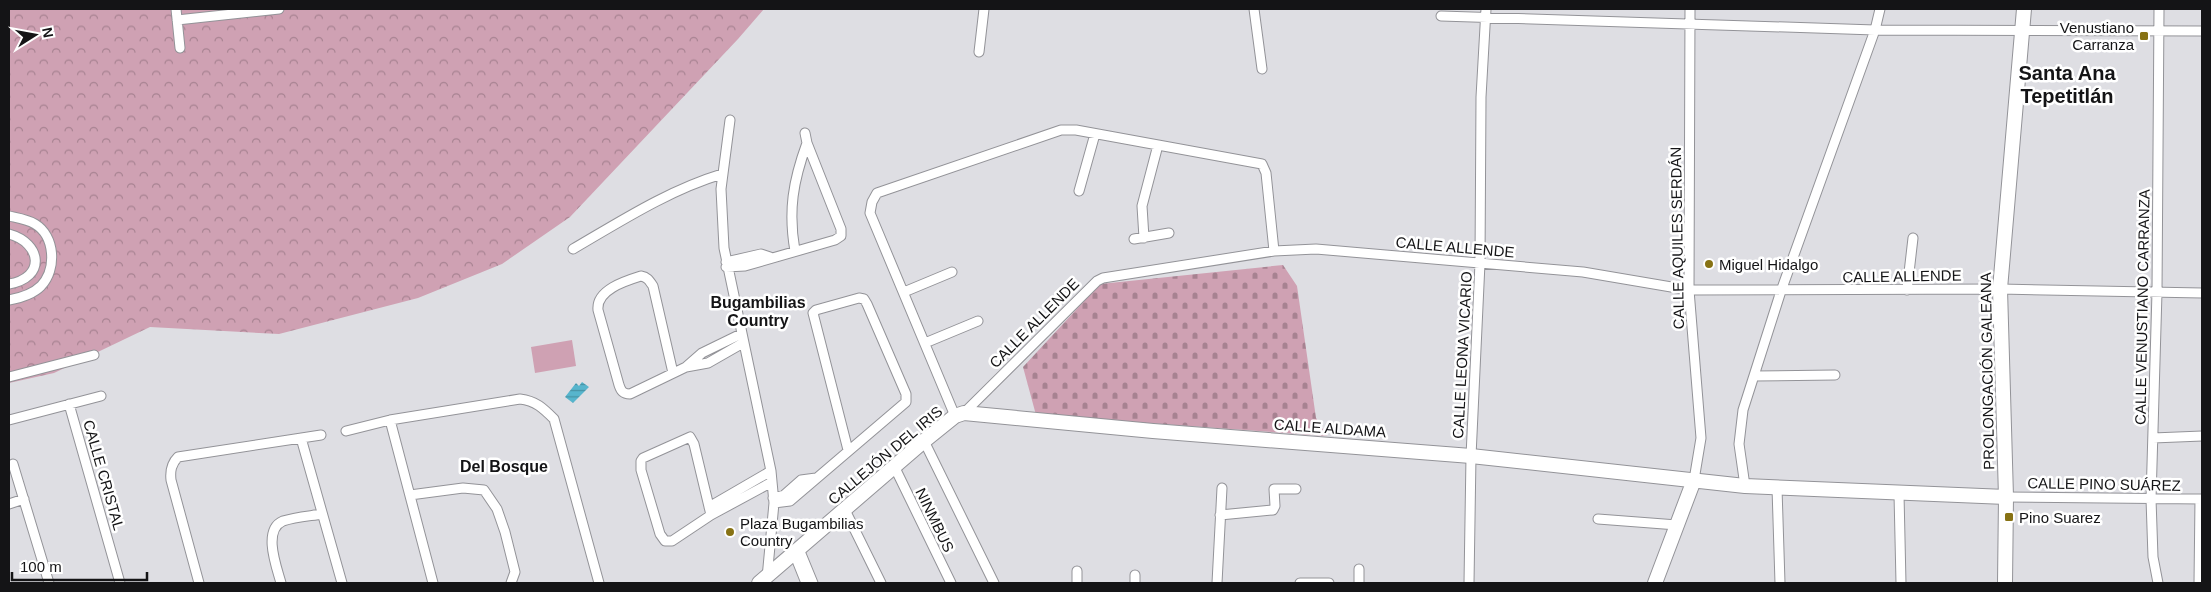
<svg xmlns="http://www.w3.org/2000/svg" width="2211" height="592" font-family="Arial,sans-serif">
	<defs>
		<pattern id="forest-crowns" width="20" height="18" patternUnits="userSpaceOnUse" patternTransform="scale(1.25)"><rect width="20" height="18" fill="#cfa1b3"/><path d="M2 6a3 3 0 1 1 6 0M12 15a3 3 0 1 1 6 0" fill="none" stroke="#a78291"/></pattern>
		<pattern id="cemetery-stones" width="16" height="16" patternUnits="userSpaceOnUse" patternTransform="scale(1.25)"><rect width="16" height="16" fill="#cfa1b3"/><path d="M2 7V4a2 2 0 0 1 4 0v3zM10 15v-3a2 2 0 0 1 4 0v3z" fill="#a78291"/></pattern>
		<pattern id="water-rules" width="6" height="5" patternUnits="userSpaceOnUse" patternTransform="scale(1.25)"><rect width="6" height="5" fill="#57b5cd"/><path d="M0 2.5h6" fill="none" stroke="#4792a5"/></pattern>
	</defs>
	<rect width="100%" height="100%" fill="#dedee3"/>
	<!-- green -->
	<path fill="#cfa1b3" d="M572,340L576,366L535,373L531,347Z"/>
	<!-- forest -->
	<path fill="url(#forest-crowns)" d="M9,9H764L738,39L570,217L502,264L418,298L279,334L150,327L54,373L9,383Z"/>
	<!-- cemetery -->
	<path fill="url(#cemetery-stones)" d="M1283,265L1297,286L1316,418L1327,436L1036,415L1023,367L1100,284Z"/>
	<!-- water -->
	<path fill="url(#water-rules)" d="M582,382L589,387L573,403L565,397L576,383L579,386Z"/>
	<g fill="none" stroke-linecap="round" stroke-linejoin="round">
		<defs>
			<path id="street" d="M176,9L180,48
				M1254,9L1262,69
				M1690,9L1689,290L1701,438L1694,480
				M1441,16L1875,30L2202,31
				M177,20L279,9
				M979,52L984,9
				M730,120L721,189L724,248L771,471L774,503L767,578
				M1079,191L1095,134
				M9,216C18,218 27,219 35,224C55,236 57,269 41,286C32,295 20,298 9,300
				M9,234C42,243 46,278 9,284
				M1144,238L1142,206L1158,145
				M1134,239L1169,233
				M573,249C621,221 669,190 722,174
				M795,251C788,211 793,181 807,143
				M726,262L761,254L770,257
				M726,267L745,266L835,240L841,236V229L807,143L805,133
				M1907,290L1913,238
				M904,292L952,272
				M925,343L978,321
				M686,367L708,363L743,343
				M673,373L653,286C649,280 647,277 641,276C625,281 596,290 598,310L619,385C621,391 623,394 630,394L686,367L702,353L741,334
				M1754,376L1835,375
				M9,377L94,355
				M69,404L120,583
				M964,413L1097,281L1103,278L1274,251L1316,249L1583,272L1689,290L2000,289L2202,293
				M955,416L870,213L872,202L877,193L1061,130H1076L1262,164L1266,173L1274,251
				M9,420L101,396
				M390,420L433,583
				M346,431L390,420L520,399C536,401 543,408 554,419L599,583
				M301,438L342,583
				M2153,438L2202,436
				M924,441L994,583
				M13,464L49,583
				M895,468L951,583
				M1745,486L1739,444L1743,410L1781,291L1875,30L1880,9
				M1777,488L1780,583
				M1899,494L1901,583
				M410,495L463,488L484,490L497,509L505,532L515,572L511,583
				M2006,497L2202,499
				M773,498L784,495L801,480L816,478
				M774,503L790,501L906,402V394L867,304L864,299L859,298L816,310L813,313L848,450
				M9,504L24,499
				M709,507L771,471
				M845,510L881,583
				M711,515L694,444L690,437L643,458L641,461V470L660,534L665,541H672L711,515L772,482
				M1220,515L1273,510L1275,506L1274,489H1296
				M1598,519L1677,525
				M799,549L813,583
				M794,553L806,583
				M199,583L171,480C170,471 171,464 178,457L321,435
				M281,583C277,568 262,530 283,521C295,517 310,516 322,514
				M1077,583V571
				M1135,583V575
				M1217,583L1222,488
				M1300,583H1329
				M1359,583V569
				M1469,583L1471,456L1480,263L1481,97L1486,9
				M2158,583L2153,557L2151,499L2157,292L2159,9
				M2199,583L2200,499"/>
			<path id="secondary" d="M759,583L924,441L955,416L964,413L1153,431L1471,456L1745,486L2006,497
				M1655,583L1694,480
				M2005,583L2006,497L2000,289L2024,9"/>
		</defs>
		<!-- street casing -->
		<use href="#street" stroke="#939398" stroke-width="11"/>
		<!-- secondary casing -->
		<use href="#secondary" stroke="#939398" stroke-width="16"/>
		<!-- street -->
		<use href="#street" stroke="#fff" stroke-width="9"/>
		<!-- secondary -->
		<use href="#secondary" stroke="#fff" stroke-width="14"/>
	</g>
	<!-- markers -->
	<g fill="#877214" stroke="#fff" stroke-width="2">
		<rect x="2139" y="31" width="10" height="10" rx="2.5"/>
		<circle cx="1709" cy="264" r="5"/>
		<rect x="2004" y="512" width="10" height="10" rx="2.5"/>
		<circle cx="730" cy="532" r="5"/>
	</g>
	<g text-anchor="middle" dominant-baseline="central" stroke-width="5" stroke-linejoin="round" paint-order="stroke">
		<!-- poi labels -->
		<g font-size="15" fill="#141416" stroke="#fff" text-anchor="start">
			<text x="2134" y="27" text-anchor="end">Venustiano<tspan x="2134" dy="17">Carranza</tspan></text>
			<text x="1719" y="264">Miguel Hidalgo</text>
			<text x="2019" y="517">Pino Suarez</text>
			<text x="740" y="523">Plaza Bugambilias<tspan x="740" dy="17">Country</tspan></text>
		</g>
		<!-- street labels -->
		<g font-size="15" fill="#141416" stroke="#fff">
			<text transform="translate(1677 238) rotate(-91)">CALLE AQUILES SERDÁN</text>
			<text transform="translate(1455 247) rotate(5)">CALLE ALLENDE</text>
			<text transform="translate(1902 276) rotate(-1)">CALLE ALLENDE</text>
			<text transform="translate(2142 307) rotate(-89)">CALLE VENUSTIANO CARRANZA</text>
			<text transform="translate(1034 323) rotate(-45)">CALLE ALLENDE</text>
			<text transform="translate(1462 355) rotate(-87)">CALLE LEONA VICARIO</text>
			<text transform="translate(1987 371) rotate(-91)">PROLONGACIÓN GALEANA</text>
			<text transform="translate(1330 428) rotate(4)">CALLE ALDAMA</text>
			<text transform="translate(885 455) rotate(-40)">CALLEJÓN DEL IRIS</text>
			<text transform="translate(104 475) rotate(74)">CALLE CRISTAL</text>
			<text transform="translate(2104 484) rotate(1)">CALLE PINO SUÁREZ</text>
			<text transform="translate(935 520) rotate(64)">NINMBUS</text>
		</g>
		<!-- neighbourhood labels -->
		<g font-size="16" font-weight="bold" fill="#141416" stroke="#fff">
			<text x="758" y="302">Bugambilias<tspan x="758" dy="18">Country</tspan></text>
			<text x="504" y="466">Del Bosque</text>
		</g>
		<!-- district labels -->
		<g font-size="20" font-weight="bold" fill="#141416" stroke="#fff">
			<text x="2067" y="73">Santa Ana<tspan x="2067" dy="23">Tepetitlán</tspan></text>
		</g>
	</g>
	<!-- border -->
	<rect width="2211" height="592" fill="none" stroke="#141416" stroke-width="20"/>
	<!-- north arrow -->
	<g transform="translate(35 35) rotate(79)" stroke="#ffffff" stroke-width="4" paint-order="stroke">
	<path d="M0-4L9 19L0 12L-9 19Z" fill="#141416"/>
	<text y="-8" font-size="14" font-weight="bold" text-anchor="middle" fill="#141416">N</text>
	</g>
	<!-- scale -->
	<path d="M12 572v8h135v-8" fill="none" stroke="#141416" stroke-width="2.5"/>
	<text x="20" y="572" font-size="15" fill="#141416" stroke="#ffffff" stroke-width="4" paint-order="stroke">100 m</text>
</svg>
